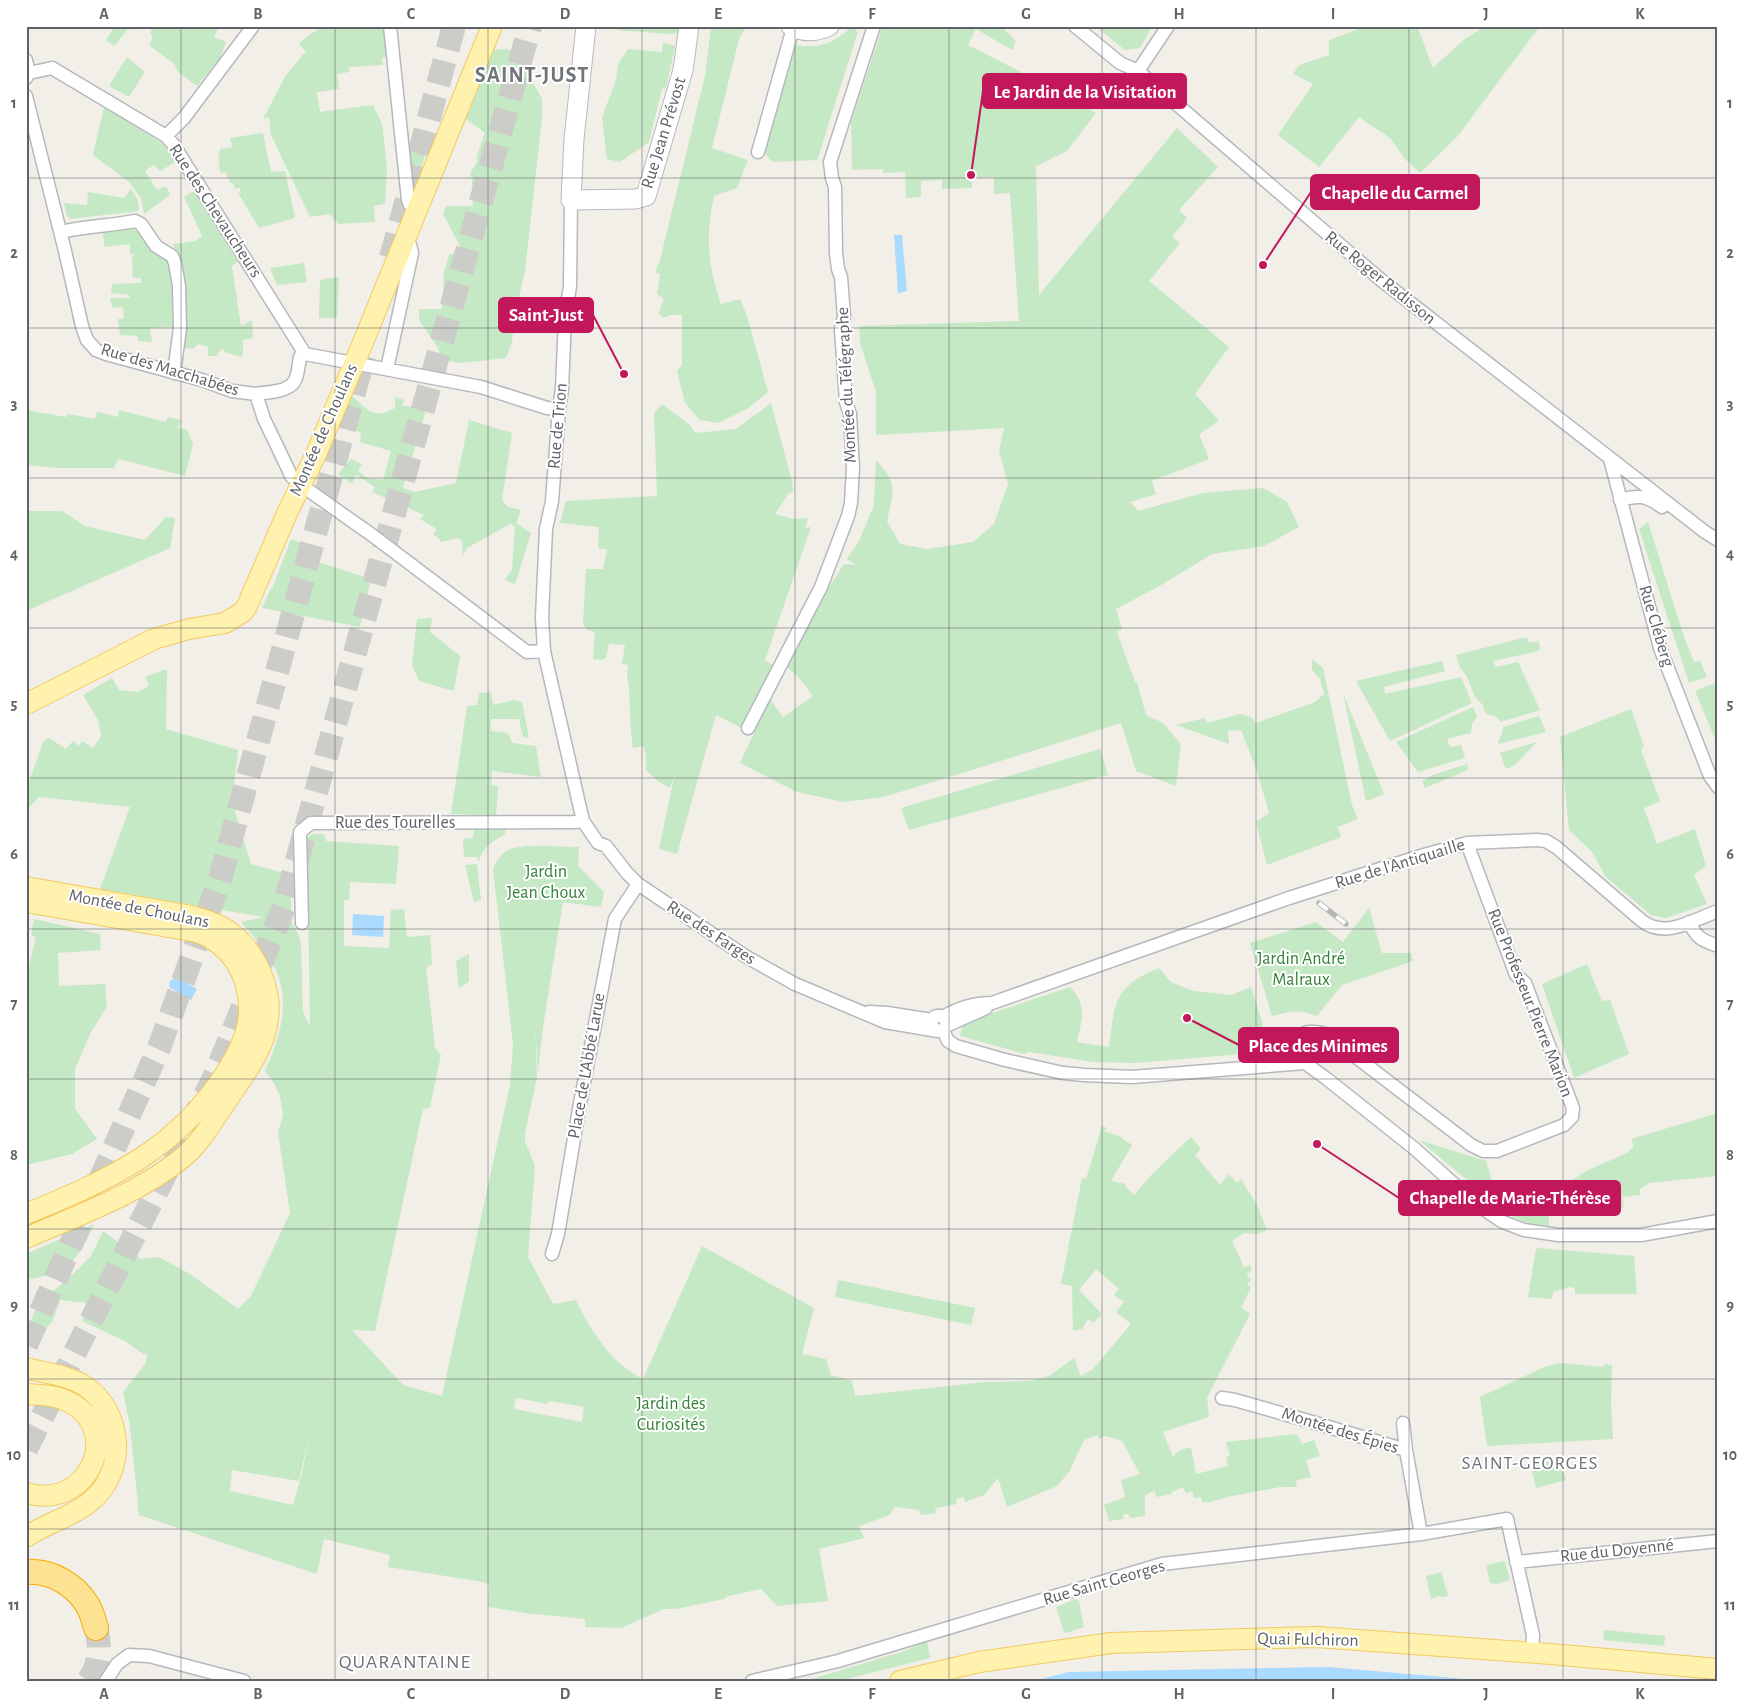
<svg xmlns="http://www.w3.org/2000/svg" width="1744" height="1707" font-family="'Alegreya Sans',sans-serif">
	<rect width="100%" height="100%" fill="#f1efe8"/>
	<!-- green -->
	<path fill="#c5e8c5" fill-rule="evenodd" d="M115,26H135L127,30L114,46L106,40Z
		M153,26H219L214,37L226,42L220,58L197,86L178,72L173,63L149,45L153,36L150,34Z
		M326,26H383L388,57L382,58L383,65L349,67V72L337,74L339,89L317,92L320,112L373,105L382,124L387,168L385,204L374,206L375,222L338,224L330,214L310,217L271,135L269,117L263,119L286,75L306,51L299,44C307,35 316,31 326,26Z
		M618,26H681V33L668,34L617,30Z
		M711,26H746L739,39L712,148L748,160L737,188L714,196C705,236 708,265 721,304L740,299L747,316L768,392L747,409L718,423L700,420L685,403L677,371L682,365V315H669L668,317H662V315L658,314L664,299L657,294L660,274L655,272L660,260L705,76Z
		M883,26H1001L1016,41L1012,50L976,29L968,45L1056,90L1096,113L1067,151L1036,166L1039,295L1177,128L1218,167L1179,210L1187,218L1172,237L1180,243L1149,281L1229,347L1195,394L1219,421L1199,434L1209,459L1152,481L1156,494L1130,502L1138,511L1203,493L1263,488L1287,502L1299,527L1264,546L1212,554L1163,584L1116,609L1122,629L1117,632L1135,682H1137L1146,715L1163,723L1181,744L1176,786L1136,771L1121,723L969,771L883,797L844,802L797,792L740,763L770,699L783,717L813,696L799,678L786,666L816,607L844,564L856,565L847,559L859,541L874,505L876,460C899,484 893,492 887,521L900,544L927,549L973,542L994,524L1008,484L999,451L1004,428L876,435V392L860,343L859,326L1019,321L1010,193L994,194V177L972,178V188L942,189V180L921,181V197L906,198L905,172L883,173V169L852,170L851,122Z
		M1095,26H1152L1140,48L1125,50Z
		M1367,26H1417L1433,68L1466,38L1486,26H1540L1457,137L1420,173L1406,160L1390,138L1359,117L1319,167L1278,135L1313,84L1293,74L1299,65L1329,55V40Z
		M852,27L858,32L817,160L772,162L764,152L796,45C823,49 832,43 852,27Z
		M663,42L675,46L666,88L662,89L649,142L620,162L607,159L602,117L616,80L618,64L628,49L662,52Z
		M504,49L516,51L542,99V119L525,271L514,318L512,342L506,358L462,363L442,360L438,348L419,320V309H442L444,272L449,255L462,250L443,214L446,206H473L472,179L470,174L478,160L476,158L485,133L466,119L494,50Z
		M127,57L145,72L129,97L109,86Z
		M104,107L163,144L177,161L160,171L154,165L145,171L157,190L166,186L170,195L144,214L141,198L129,182L93,155Z
		M263,133L271,172L285,171L295,218L259,228L238,193H241L240,188L235,189L233,183H230L226,172L221,173L218,164H220L218,153H220V149L232,147L230,138Z
		M410,149L426,154L416,181L412,180Z
		M131,189L138,200L139,211L70,219L67,216L64,203L87,205L88,192L124,198Z
		M194,191L238,262L232,266L241,326L252,320L253,338L243,340V353L241,357L224,352L225,350L223,349L219,351L217,356H208V347L198,344L193,349L180,347V263L173,244L195,241L202,236L184,197Z
		M131,229L139,231L170,259L176,282V327L150,328L152,342L138,341V336L120,335L118,319L124,318L123,307L112,308L110,298H130L129,295L111,293L112,284L141,283V278H133L132,256L135,255V254H130V244L104,247L103,230Z
		M304,263L307,282L277,285L270,268Z
		M339,277L337,318H319L320,281L324,279Z
		M352,396C369,411 373,420 395,408V397L404,400L402,406L418,407L417,402L428,404V409H434L426,410L403,488L415,492L456,483L469,420L512,433L502,500L508,507L521,510L516,523L531,533L515,584L505,580L512,570L515,526L510,524L467,548L463,556L462,541L458,538L441,542L438,538L433,534L437,529L420,519L424,515L372,492L375,487L356,475L352,484L338,474L351,459L362,464L358,471L367,478L383,480L391,451L360,442L361,433L340,424Z
		M771,403L792,481L793,492L789,493L775,514L794,519L808,518L805,528L811,527L765,660L773,665L742,728L716,715L677,854L659,849L675,773L670,788L659,782L646,770V754L643,746L633,748C630,728 630,709 629,689C628,678 626,677 628,665L622,664L625,645L609,644L606,658L601,660L593,659L595,632L588,630L583,624L586,569H603L607,550L598,548L599,527L560,523L566,501L657,496L654,413L662,404L690,425L695,433L736,429Z
		M26,410L66,417L68,414L95,419L97,412L118,417L119,410L166,422L168,417L181,420L178,428L187,430L193,444L185,476L118,459L114,468H57L26,465Z
		M26,511H62L85,526L145,540L166,517L175,518L170,548L26,611Z
		M1648,522L1685,640L1694,662L1700,661L1707,677L1689,683L1639,529Z
		M291,539L312,547L315,561L371,579L360,627L262,608L271,588L272,589Z
		M432,618L430,632L460,656L454,691L419,681L412,665L417,619Z
		M1527,637L1529,643L1538,641L1540,647L1539,651L1493,661L1496,667L1518,662L1540,710L1501,722L1495,716L1486,714L1482,704L1475,697L1466,675L1460,668L1456,655Z
		M1312,659L1323,668L1352,805L1358,819L1338,827L1341,837L1267,865L1256,822L1269,813L1258,774L1241,730L1228,731L1229,744L1176,725L1205,718L1207,723L1240,714L1251,717L1256,723L1315,702L1324,694L1320,679L1312,670Z
		M1442,661L1445,671L1384,687L1385,694L1461,677L1472,703L1390,741L1356,681Z
		M167,669L166,729L238,750L232,802L251,864L291,875V921L299,935L301,946L303,1012L309,1025H310L307,838L312,834H324L326,841L399,846L396,884L350,882L349,900H344V946L389,948L391,910L404,909L407,937L430,935L432,964L426,968L435,1048L441,1055L430,1107L423,1109L375,1331L352,1330L403,1385L442,1396L510,1085L513,1045L493,869C497,861 502,851 511,849C528,843 561,847 579,847L578,866L604,892L601,907L563,902L543,1027L538,1072L535,1022L537,1077L525,1133V1141L535,1166L528,1257L553,1304L576,1300C591,1332 611,1363 643,1379L702,1246L814,1308L802,1354L826,1359L831,1375L852,1381L855,1396L986,1382L1029,1381L1049,1376L1074,1358L1081,1376L1093,1369L1131,1324L1116,1312L1124,1302L1114,1295L1119,1289L1096,1269L1079,1290L1102,1314L1094,1323L1088,1319L1082,1329L1073,1331L1072,1286L1061,1284L1082,1178L1086,1179L1102,1126L1107,1128L1104,1131L1119,1136L1132,1145L1111,1181L1126,1184L1125,1186L1134,1195L1152,1174L1191,1137L1201,1149L1195,1155L1220,1185L1229,1174L1237,1183L1241,1179L1257,1205L1267,1230L1257,1234L1244,1233L1232,1241L1244,1267L1250,1265L1252,1271L1246,1274L1252,1280L1247,1283L1251,1288C1247,1294 1246,1300 1241,1307L1250,1314L1207,1398L1209,1417L1163,1432L1173,1457L1178,1451L1191,1447L1196,1474L1228,1466L1226,1457L1230,1455L1226,1442L1295,1434L1298,1436L1302,1444L1314,1440L1320,1456L1306,1460L1311,1477L1295,1481L1297,1487H1280L1232,1496L1210,1502H1202L1201,1497L1194,1498L1192,1491L1186,1494L1183,1487L1172,1492V1494L1156,1497L1155,1491L1145,1495V1516L1130,1518L1128,1514L1123,1515L1124,1519L1109,1521L1104,1505L1125,1497L1121,1480L1140,1474L1122,1441L1106,1436L1099,1439L1097,1435L1084,1440L1069,1472L1057,1486L1007,1507L998,1478L984,1495L965,1502L964,1497L956,1499L957,1504L935,1508L936,1513L920,1515L919,1510L895,1507L890,1515L859,1526L864,1538L819,1549L828,1601L777,1606L761,1589L728,1596L724,1599L676,1609H664L621,1628L585,1627V1619L525,1613L488,1607L489,1584L477,1581L388,1567L390,1555L324,1539L317,1574L139,1515L130,1426L123,1392L146,1363L147,1353L143,1354L125,1341L82,1321L87,1303L60,1300L52,1322L41,1333L30,1328L31,1320L40,1298L56,1289L75,1272L91,1256L103,1231L141,1259L159,1257L190,1274L238,1309L251,1296L290,1213L278,1132L283,1115L280,1096L274,1083L265,1071C280,1036 292,1003 274,966C266,950 253,936 241,922L264,917L100,889L130,807L39,797L26,811V784H28L44,740L49,738L66,749L73,741L79,746L82,741L93,748L101,736L98,720L83,695L112,678L119,690L137,692L149,686L145,677ZM516,1398L548,1404L549,1401L584,1407L582,1422L514,1409ZM310,1430L302,1473L293,1505L230,1491L232,1470L299,1481Z
		M1718,682V746L1695,691Z
		M491,692L493,705L514,700L522,702L529,738L523,737L519,719H491V731L508,733L512,743L536,746L541,777L492,771L491,785L498,786L496,815L451,814L467,706L477,705L479,693Z
		M1343,693L1384,794L1366,801Z
		M1473,707L1477,717L1472,724L1471,733L1447,739L1450,747L1461,745L1465,758L1418,772L1396,742Z
		M1631,709L1644,746L1641,750L1660,801L1644,808L1657,844L1695,829L1706,866L1694,875L1707,904L1666,918L1651,915L1606,877L1592,852L1569,830L1560,737Z
		M1539,716L1546,732L1499,744L1498,742L1502,734L1503,727Z
		M1537,742L1515,765L1506,769L1500,753Z
		M1100,749L1108,775L909,830L901,808Z
		M1467,764L1468,770L1425,788L1422,781L1433,775Z
		M505,829V834C493,841 482,847 479,862L477,857H464L463,839L473,838L474,830Z
		M477,864L481,900L474,902L465,865Z
		M1369,908L1382,953H1411L1413,961L1342,985L1317,1016C1298,1009 1291,1011 1272,1016L1250,943L1316,922L1343,942Z
		M34,919L100,934L101,950L58,953L59,986L105,984L107,1006L90,1034L75,1069V1109L97,1139L72,1154L26,1165V977L36,937L31,935Z
		M469,954V982L459,988L456,961Z
		M1587,964L1602,1001L1610,1000L1629,1054L1574,1078L1542,984Z
		M1159,968L1171,982L1193,991L1232,995L1251,987L1263,1025L1256,1036L1262,1049L1253,1053L1135,1063L1094,1062L1028,1052L1025,1054L960,1036L963,1023L1070,987C1088,1007 1082,1017 1077,1042L1109,1047C1115,1003 1113,987 1159,968Z
		M1718,1113V1176L1649,1183L1640,1189V1195L1622,1197L1624,1207L1605,1214L1598,1210L1599,1206L1572,1202L1571,1209L1561,1208V1212H1549V1226L1525,1222L1508,1214L1419,1140L1486,1161L1499,1203L1519,1194L1518,1191H1574V1179L1586,1171L1627,1153L1634,1146L1631,1139Z
		M94,1224C78,1260 68,1275 26,1279V1254Z
		M1536,1248L1634,1256L1637,1294H1575V1288L1570,1287L1553,1292L1552,1299L1528,1297Z
		M838,1280L975,1308L971,1325L835,1297Z
		M1560,1363L1603,1367L1604,1364L1612,1365L1611,1403L1613,1439L1487,1446L1480,1397L1544,1367Z
		M1560,1461L1566,1480L1536,1488L1530,1463Z
		M1505,1561L1510,1580L1496,1584L1490,1583L1486,1565Z
		M1442,1572V1575L1441,1576L1443,1577L1445,1585L1443,1586L1446,1587L1448,1596L1442,1597L1439,1596L1431,1599L1426,1576Z
		M1076,1599L1079,1601L1084,1627L1066,1633L1064,1632L1056,1607Z
		M1604,1630L1665,1636L1664,1646L1603,1640Z
		M927,1641L930,1658L839,1681H805L905,1651Z"/>
	<!-- water -->
	<path fill="#aadaff" d="M894,235H902L907,291L898,293Z
		M353,914L384,916L383,937L352,935Z
		M176,977L197,989L191,1000L169,987L170,981Z
		M1328,1667L1489,1681H1033L1069,1672Z"/>
	<g fill="none" stroke-linecap="round" stroke-linejoin="round">
		<!-- highway-tunnel -->
		<path stroke="#ccccc8" stroke-width="24" stroke-dasharray="24 12" stroke-linecap="butt" d="M391,258L454,26
			M26,1345L159,1048L220,879L364,356
			M26,1449L213,1080L284,907L530,26
			M88,1681C100,1665 101,1647 96,1628"/>
		<defs>
			<path id="street" d="M390,26L408,200L410,205L418,209
				M1075,26L1120,63L1138,71L1381,280L1705,532L1718,540
				M26,60L29,73
				M1138,71L1168,26
				M26,78L29,73L52,68L166,136L173,144L305,354L481,387L547,408L559,409
				M26,96L65,251L82,326L87,340L96,350L106,354L202,380L232,391L256,394L264,419L289,471L291,476L301,485L372,535L527,652L544,651
				M166,136L184,118L253,26
				M758,152L793,28
				M571,200L570,286L565,318L562,389L559,409L552,501L546,529L542,617L544,651L583,821L598,843L606,846L627,873L638,884L745,956L795,984L885,1022L938,1031C960,1027 934,1003 931,1025L936,1031
				M61,232C85,226 110,226 135,221L141,224L156,246L172,256L175,263L179,286L180,328L174,373
				M387,369L412,253L410,245L404,243
				M256,394C268,392 292,392 296,378C298,372 299,364 300,357L305,354
				M1610,459L1660,648L1710,776L1718,787
				M1620,500C1638,495 1646,495 1662,507
				M748,728L821,587L848,516L851,503L853,468L851,433L850,414L846,402L841,329L844,317L841,277L838,269L836,253L835,187L832,178L830,162L874,26
				M1689,922C1697,939 1702,940 1718,946
				M302,923L300,832L311,823L574,822L583,821
				M869,1012L887,1013L932,1020
				M943,1017C958,1008 975,1003 992,1003L1289,898L1424,855L1467,843L1537,840L1546,841L1556,847L1642,921C1666,939 1693,920 1718,911
				M946,1026L986,1008
				M943,1030L948,1041L956,1046L1005,1060L1063,1073L1084,1075L1132,1077L1305,1063L1327,1079L1415,1149L1476,1204L1503,1222L1524,1230L1558,1235H1641L1718,1221
				M1295,1063C1295,1039 1299,1026 1326,1034L1471,1145L1483,1151H1497L1564,1125L1572,1117L1573,1108L1525,983L1516,975L1467,843
				M552,1254L558,1234L579,1109L615,919L638,884
				M1222,1398L1235,1400L1305,1420L1406,1450L1421,1534
				M1403,1423L1406,1450
				M1516,1562L1718,1541
				M106,1681L117,1664L129,1655L149,1656L244,1681
				M752,1681L838,1661L1162,1564L1421,1534L1507,1519L1533,1635L1532,1652"/>
			<path id="secondary" d="M586,26L574,139L571,200L636,199L646,196L683,70L689,26
				M791,26C804,33 816,32 829,26"/>
			<path id="primary" d="M26,704L154,639L189,629L225,623L243,612L247,606L288,511L316,454L364,340L492,26
				M26,887L192,916C206,920 219,924 230,932C261,956 277,1000 264,1037C256,1061 239,1082 226,1102C212,1122 200,1144 181,1159C136,1195 78,1215 26,1238
				M26,902L197,932C221,940 240,961 246,986C255,1018 244,1044 227,1071C177,1150 109,1180 26,1214
				M26,1368C45,1373 68,1375 85,1386C124,1413 127,1472 90,1502C72,1517 46,1523 26,1537
				M26,1394C42,1395 57,1395 71,1403C123,1432 88,1511 26,1493
				M900,1681L979,1662L1111,1643L1317,1637L1551,1654L1718,1669"/>
			<path id="highway" d="M26,1572C51,1570 76,1585 88,1606C92,1613 94,1621 96,1628"/>
		</defs>
		<!-- street casing -->
		<use href="#street" stroke="#b5b8bc" stroke-width="15"/>
		<!-- secondary casing -->
		<use href="#secondary" stroke="#b6babf" stroke-width="21"/>
		<!-- primary casing -->
		<use href="#primary" stroke="#f2c960" stroke-width="22"/>
		<!-- highway casing -->
		<use href="#highway" stroke="#f9ab00" stroke-width="26"/>
		<!-- street -->
		<use href="#street" stroke="#fff" stroke-width="12"/>
		<!-- secondary -->
		<use href="#secondary" stroke="#fff" stroke-width="19"/>
		<!-- primary -->
		<use href="#primary" stroke="#fff2af" stroke-width="20"/>
		<!-- highway -->
		<use href="#highway" stroke="#fde293" stroke-width="24"/>
		<defs>
			<path id="rail" d="M1319,903L1346,924"/>
		</defs>
		<!-- rail casing -->
		<use href="#rail" stroke="#b6b7b8" stroke-width="5.5"/>
		<!-- rail -->
		<use href="#rail" stroke="#fff" stroke-width="4" stroke-dasharray="11" stroke-linecap="butt"/>
	</g>
	<!-- grid -->
	<path fill="none" stroke="#5f6368" stroke-width="1" stroke-opacity="0.55" d="M181,26V1681M335,26V1681M488,26V1681M642,26V1681M795,26V1681M949,26V1681M1102,26V1681M1256,26V1681M1409,26V1681M1563,26V1681M26,178H1718M26,328H1718M26,478H1718M26,628H1718M26,778H1718M26,929H1718M26,1079H1718M26,1229H1718M26,1379H1718M26,1529H1718"/>
	<g text-anchor="middle" dominant-baseline="central" stroke-width="4" stroke-linejoin="round" paint-order="stroke">
		<!-- street labels -->
		<g font-size="18" fill="#5f6368" stroke="#fff">
			<text transform="translate(664 133) rotate(-73)">Rue Jean Prévost</text>
			<text transform="translate(215 211) rotate(57)">Rue des Chevaucheurs</text>
			<text transform="translate(1380 278) rotate(39)">Rue Roger Radisson</text>
			<text transform="translate(170 370) rotate(17)">Rue des Macchabées</text>
			<text transform="translate(847 385) rotate(-93)">Montée du Télégraphe</text>
			<text transform="translate(558 426) rotate(-85)">Rue de Trion</text>
			<text transform="translate(324 430) rotate(-66)">Montée de Choulans</text>
			<text transform="translate(1656 626) rotate(73)">Rue Cléberg</text>
			<text x="395" y="823">Rue des Tourelles</text>
			<text transform="translate(1400 864) rotate(-17)">Rue de l'Antiquaille</text>
			<text transform="translate(139 909) rotate(11)">Montée de Choulans</text>
			<text transform="translate(711 933) rotate(33)">Rue des Farges</text>
			<text transform="translate(1530 1003) rotate(68)">Rue Professeur Pierre Marion</text>
			<text transform="translate(587 1066) rotate(-80)">Place de L'Abbé Larue</text>
			<text transform="translate(1340 1431) rotate(17)">Montée des Épies</text>
			<text transform="translate(1617 1551) rotate(-6)">Rue du Doyenné</text>
			<text transform="translate(1104 1583) rotate(-16)">Rue Saint Georges</text>
			<text transform="translate(1308 1640) rotate(1)">Quai Fulchiron</text>
		</g>
		<!-- park labels -->
		<g font-size="18" fill="#348238" stroke="#fff">
			<text x="546" y="872">Jardin<tspan x="546" dy="21">Jean Choux</tspan></text>
			<text x="1301" y="959">Jardin André<tspan x="1301" dy="21">Malraux</tspan></text>
			<text x="671" y="1404">Jardin des<tspan x="671" dy="21">Curiosités</tspan></text>
		</g>
		<!-- neighbourhood labels -->
		<g font-size="19" letter-spacing="1" fill="#70757a" stroke="#fff">
			<text x="1530" y="1463">SAINT-GEORGES</text>
		</g>
		<!-- quarter labels -->
		<g font-size="20" letter-spacing="1" fill="#70757a" stroke="#fff">
			<text x="405" y="1662">QUARANTAINE</text>
		</g>
		<!-- district labels -->
		<g font-size="22" font-weight="bold" letter-spacing="1" fill="#70757a" stroke="#fff">
			<text x="532" y="75">SAINT-JUST</text>
		</g>
	</g>
	<!-- callouts -->
	<path fill="none" stroke="#c2185b" stroke-width="2" d="M971 175L983 91M1263 265L1311 192M624 374L593 315M1187 1018L1239 1045M1317 1144L1399 1198"/>
	<g fill="#c2185b" stroke="#fff" stroke-width="2">
		<circle cx="971" cy="175" r="5"/>
		<circle cx="1263" cy="265" r="5"/>
		<circle cx="624" cy="374" r="5"/>
		<circle cx="1187" cy="1018" r="5"/>
		<circle cx="1317" cy="1144" r="5"/>
	</g>
	<g fill="#c2185b" stroke="#c2185b" stroke-width="2">
		<rect x="983" y="74" width="203" height="34" rx="5"/>
		<rect x="1311" y="175" width="168" height="34" rx="5"/>
		<rect x="499" y="298" width="94" height="34" rx="5"/>
		<rect x="1239" y="1028" width="159" height="34" rx="5"/>
		<rect x="1399" y="1181" width="221" height="34" rx="5"/>
	</g>
	<g font-size="19" text-anchor="middle" font-weight="bold" fill="#fff">
		<text x="1085" y="98">Le Jardin de la Visitation</text>
		<text x="1395" y="199">Chapelle du Carmel</text>
		<text x="546" y="321">Saint-Just</text>
		<text x="1318" y="1052">Place des Minimes</text>
		<text x="1510" y="1204">Chapelle de Marie-Thérèse</text>
	</g>
	<!-- border -->
	<rect width="1744" height="1707" fill="none" stroke="#ffffff" stroke-width="55"/>
	<rect x="28" y="28" width="1688" height="1652" fill="none" stroke="#5f6368" stroke-width="2"/>
	<g font-size="16" text-anchor="middle" font-weight="bold" fill="#5f6368">
		<text x="104" y="19">A</text>
		<text x="258" y="19">B</text>
		<text x="411" y="19">C</text>
		<text x="565" y="19">D</text>
		<text x="718" y="19">E</text>
		<text x="872" y="19">F</text>
		<text x="1026" y="19">G</text>
		<text x="1179" y="19">H</text>
		<text x="1333" y="19">I</text>
		<text x="1486" y="19">J</text>
		<text x="1640" y="19">K</text>
		<text x="14" y="108">1</text>
		<text x="1730" y="108">1</text>
		<text x="14" y="258">2</text>
		<text x="1730" y="258">2</text>
		<text x="14" y="409">3</text>
		<text x="1730" y="409">3</text>
		<text x="14" y="559">4</text>
		<text x="1730" y="559">4</text>
		<text x="14" y="709">5</text>
		<text x="1730" y="709">5</text>
		<text x="14" y="859">6</text>
		<text x="1730" y="859">6</text>
		<text x="14" y="1009">7</text>
		<text x="1730" y="1009">7</text>
		<text x="14" y="1160">8</text>
		<text x="1730" y="1160">8</text>
		<text x="14" y="1310">9</text>
		<text x="1730" y="1310">9</text>
		<text x="14" y="1460">10</text>
		<text x="1730" y="1460">10</text>
		<text x="14" y="1610">11</text>
		<text x="1730" y="1610">11</text>
		<text x="104" y="1699">A</text>
		<text x="258" y="1699">B</text>
		<text x="411" y="1699">C</text>
		<text x="565" y="1699">D</text>
		<text x="718" y="1699">E</text>
		<text x="872" y="1699">F</text>
		<text x="1026" y="1699">G</text>
		<text x="1179" y="1699">H</text>
		<text x="1333" y="1699">I</text>
		<text x="1486" y="1699">J</text>
		<text x="1640" y="1699">K</text>
	</g>
</svg>
